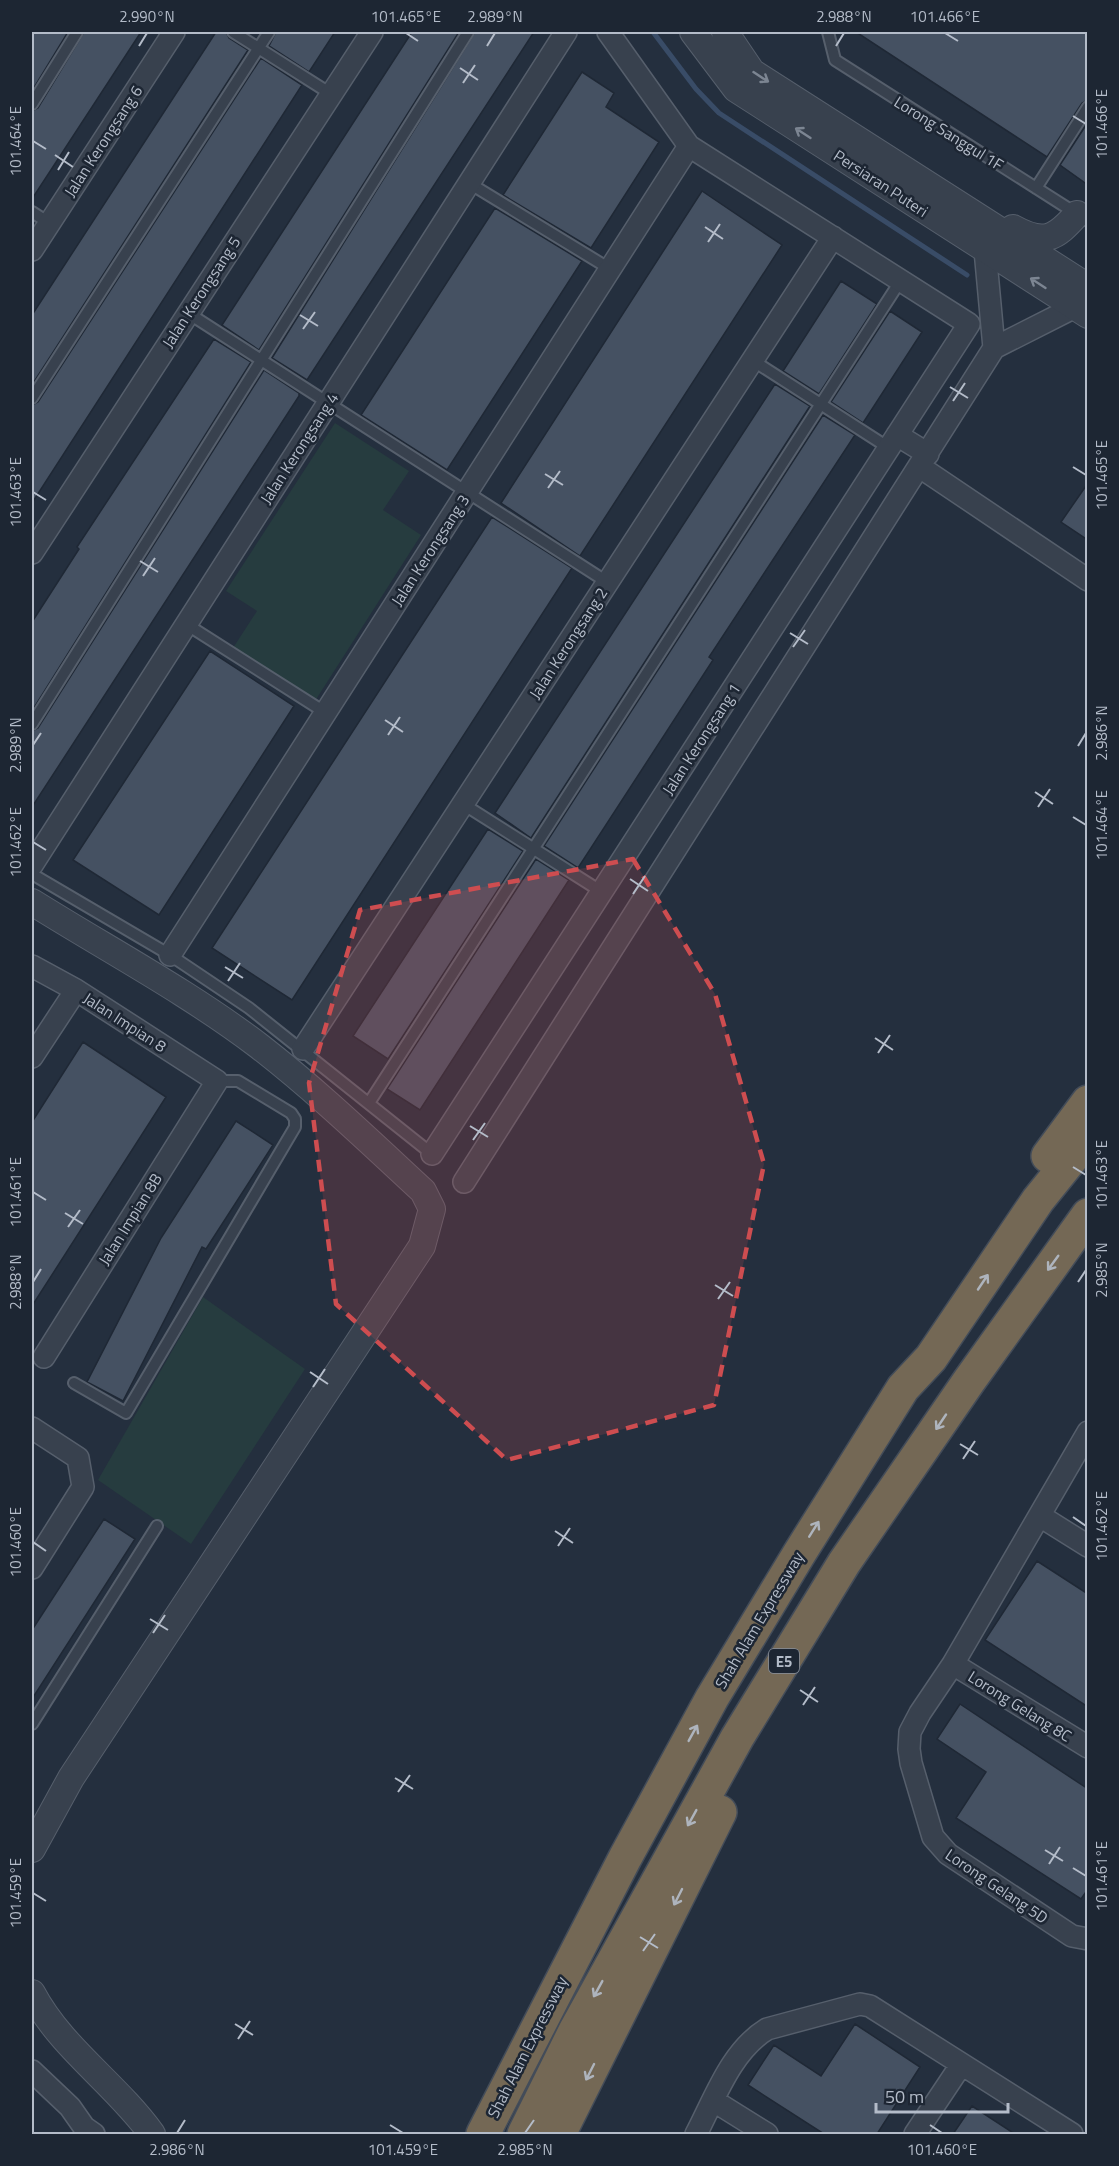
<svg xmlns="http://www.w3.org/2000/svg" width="1119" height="2166" font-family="'Titillium Web',sans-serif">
	<rect width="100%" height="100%" fill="#242f3e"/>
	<!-- green -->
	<path fill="#263c3f" d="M335,423L409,471L383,510L421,535L315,701L233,648L257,611L226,591Z
		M203,1297L305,1369L191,1544L98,1480Z"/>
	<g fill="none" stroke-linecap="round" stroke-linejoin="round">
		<!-- stream -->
		<path stroke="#394c67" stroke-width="5" d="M653,32L696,89L719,113L967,275"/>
	</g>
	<!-- building -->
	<path fill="#455162" stroke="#1f2835" stroke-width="1.5" d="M32,32H68L32,91Z
		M84,32H141L32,199V111L38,108Z
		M216,32H226L229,38L248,50L32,385V315Z
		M276,32H335L309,72L269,46Z
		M412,32H459L259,350L222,325Z
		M475,32H534L307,380L272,358Z
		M856,32H1088V100L1082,103L1047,157Z
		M261,58L302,85L32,503V405L38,402Z
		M582,72L614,93L606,107L659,142L591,248L503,195Z
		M1088,122V185L1060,165Z
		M702,191L782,245L580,556L501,503Z
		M495,208L582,261L447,470L361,415Z
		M841,281L877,304L819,394L783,371Z
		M890,311L922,332L863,423L831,402Z
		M214,339L251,362L32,711V622L79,549L77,547Z
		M264,370L299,393V396L32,807V731L38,728Z
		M775,384L810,406L531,838L495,813Z
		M823,415L855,435L709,657L713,660L578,868L544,846Z
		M1088,483V540L1061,522Z
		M492,517L572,568L292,1000L212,948Z
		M210,651L294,706L159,915L73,860Z
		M488,829L523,851L388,1059L353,1036Z
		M536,859L569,880L420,1110L387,1089Z
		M83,1042L166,1097L32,1306V1122Z
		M236,1121L273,1145L206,1249L202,1247L123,1401L87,1382L161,1238Z
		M104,1519L135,1539L32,1699V1630Z
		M1037,1561L1088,1594V1707L985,1640Z
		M960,1704L1088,1789V1889L1081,1899L956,1818L986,1772L937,1739Z
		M855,2024L920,2067L877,2134H824L748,2085L774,2045L821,2076Z
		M972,2106L1015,2134H953Z"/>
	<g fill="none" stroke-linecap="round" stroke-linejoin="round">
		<defs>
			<path id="service" d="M233,32L331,94
				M828,32L835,60L1088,221
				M32,104L77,32
				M469,183L610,269
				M1036,188L1088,107
				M32,212L49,223
				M188,313L607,582
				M752,360L889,448
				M32,398L269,32
				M186,624L326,713
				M32,724L468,32
				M463,804L602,892
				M32,874L170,955L249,1008L432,1154
				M369,1103L901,280
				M74,1383L126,1413L295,1127V1119L291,1113L238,1081H217
				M32,1724L157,1526"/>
			<path id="minor" d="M32,250L174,32
				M985,250L994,348
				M897,435L928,454
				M920,467L1088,580
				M32,553L372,32
				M32,865L566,32
				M170,955L689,146
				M32,966L76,990L217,1081L44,1357
				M303,1049L833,237
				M32,1057L76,990
				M432,1154L969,324L689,146L608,32
				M464,1182L994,348L1075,307
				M32,1428L78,1458L83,1487L32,1568
				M1088,1432L953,1664L920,1713L910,1732L909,1749L911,1763L933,1837L948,1854L1072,1936L1088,1939
				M1040,1516L1088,1546
				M953,1664L1088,1747
				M32,2071L70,2107L84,2127L94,2134
				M714,2101L767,2134
				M696,2134C715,2098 731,2051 767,2029L860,2004L870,2006L1072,2134
				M915,2134L961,2065"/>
			<path id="tertiary" d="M693,32L736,89L1088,315
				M725,32L752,72L1088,287
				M1013,228C1044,245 1055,239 1077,214
				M32,902C107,949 188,992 259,1046C317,1091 370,1142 423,1191L432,1209L422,1246L71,1778L32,1849
				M32,1993C61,2048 116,2084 152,2134"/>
			<path id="motorway" d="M1048,1156L1088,1102
				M483,2134L625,1858L712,1698L799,1554L903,1388L931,1358L1038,1200L1088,1138
				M524,2134L575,2031L737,1738L844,1563L969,1381L1088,1215
				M559,2134L720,1812"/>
		</defs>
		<!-- service casing -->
		<use href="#service" stroke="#565f6c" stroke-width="14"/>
		<!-- minor casing -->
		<use href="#minor" stroke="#565f6c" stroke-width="24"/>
		<!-- tertiary casing -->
		<use href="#tertiary" stroke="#565f6c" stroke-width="28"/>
		<!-- motorway casing -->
		<use href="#motorway" stroke="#434c59" stroke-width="36"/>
		<!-- service -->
		<use href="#service" stroke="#38414e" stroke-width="10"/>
		<!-- minor -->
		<use href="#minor" stroke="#38414e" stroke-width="21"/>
		<!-- tertiary -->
		<use href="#tertiary" stroke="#38414e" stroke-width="26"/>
		<!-- motorway -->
		<use href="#motorway" stroke="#746855" stroke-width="33"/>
	</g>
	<!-- one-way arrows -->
	<defs><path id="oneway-shaft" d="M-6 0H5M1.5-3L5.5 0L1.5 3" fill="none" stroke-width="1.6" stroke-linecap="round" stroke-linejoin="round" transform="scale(1.5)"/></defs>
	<g stroke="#7c8592">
		<use href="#oneway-shaft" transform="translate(761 77) rotate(33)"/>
		<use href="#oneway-shaft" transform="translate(803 133) rotate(-147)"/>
		<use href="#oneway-shaft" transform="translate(1038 283) rotate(-147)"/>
	</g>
	<g stroke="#aeb4bd">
		<use href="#oneway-shaft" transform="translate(1053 1263) rotate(126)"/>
		<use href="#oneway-shaft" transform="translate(983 1282) rotate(-56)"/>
		<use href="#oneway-shaft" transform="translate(941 1422) rotate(124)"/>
		<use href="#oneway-shaft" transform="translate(814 1529) rotate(-58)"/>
		<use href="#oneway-shaft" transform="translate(693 1733) rotate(-61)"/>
		<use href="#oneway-shaft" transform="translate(692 1818) rotate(119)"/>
		<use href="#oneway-shaft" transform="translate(678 1897) rotate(117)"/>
		<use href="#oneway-shaft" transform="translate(598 1989) rotate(119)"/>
		<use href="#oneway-shaft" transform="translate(590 2072) rotate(117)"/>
	</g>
	<!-- marked area -->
	<path fill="#ce4d50" fill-opacity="0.2" stroke="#ce4d50" stroke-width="4.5" stroke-dasharray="12 8" stroke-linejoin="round" d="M633,859L715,994L764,1164L714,1405L507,1460L336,1304L309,1083L360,910Z"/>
	<!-- ticks -->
	<path fill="none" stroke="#b4bcc9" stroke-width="2" d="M406,33L418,41M945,33L958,41M139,46L147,33M487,46L495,33M836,46L844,33M460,68L478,80M463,83L475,65M1073,116L1086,124M33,141L46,149M55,155L73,167M58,170L69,152M705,227L723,239M708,242L720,224M300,315L318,326M303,329L315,312M950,387L968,398M953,401L965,383M1073,467L1086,475M545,474L563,485M548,488L560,471M33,492L46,500M140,561L158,572M143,576L155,558M790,633L808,644M793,647L805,630M385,720L403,732M388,735L400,717M33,745L41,733M1078,746L1086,733M1035,792L1053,804M1038,807L1050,789M1073,817L1086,825M33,842L46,850M630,879L648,891M633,894L645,876M225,967L243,978M228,981L240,963M875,1038L893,1050M878,1053L890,1035M470,1126L488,1137M473,1140L485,1123M1073,1167L1086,1175M33,1192L46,1200M65,1213L83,1224M68,1227L80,1210M33,1282L41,1269M1078,1282L1086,1270M715,1285L733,1296M718,1299L730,1282M310,1372L328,1384M313,1387L325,1369M960,1444L978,1455M963,1459L975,1441M1073,1517L1086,1526M555,1531L573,1543M33,1542L46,1551M558,1546L570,1528M150,1619L168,1630M153,1633L165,1615M800,1690L818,1702M803,1705L815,1687M395,1778L413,1789M398,1792L410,1775M1045,1850L1063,1861M1049,1864L1060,1847M1073,1868L1086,1876M33,1893L46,1901M640,1937L658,1948M643,1951L655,1934M235,2024L253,2035M238,2039L250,2021M390,2125L403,2133M930,2125L942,2133M177,2133L185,2120M525,2133L534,2120"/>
	<g text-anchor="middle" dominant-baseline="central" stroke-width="5" stroke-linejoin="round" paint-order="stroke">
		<!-- shield labels -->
		<rect fill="#1d2633" stroke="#878f9c" stroke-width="1.5" x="769" y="1649" width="30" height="24" rx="4.5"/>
		<g font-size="15" font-weight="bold" fill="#b4bcc9">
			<text x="784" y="1661">E5</text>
		</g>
		<!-- street labels -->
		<g font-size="16" fill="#b4bcc9" stroke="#1d2633">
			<text transform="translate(949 133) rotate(32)">Lorong Sanggul 1F</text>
			<text transform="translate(103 141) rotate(-57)">Jalan Kerongsang 6</text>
			<text transform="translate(881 183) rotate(33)">Persiaran Puteri</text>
			<text transform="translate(201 292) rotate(-57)">Jalan Kerongsang 5</text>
			<text transform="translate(299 448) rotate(-57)">Jalan Kerongsang 4</text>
			<text transform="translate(430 550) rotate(-57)">Jalan Kerongsang 3</text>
			<text transform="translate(568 643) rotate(-57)">Jalan Kerongsang 2</text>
			<text transform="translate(701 739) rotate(-57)">Jalan Kerongsang 1</text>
			<text transform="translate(125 1022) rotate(33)">Jalan Impian 8</text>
			<text transform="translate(130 1219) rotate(-58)">Jalan Impian 8B</text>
			<text transform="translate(759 1620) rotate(-59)">Shah Alam Expressway</text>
			<text transform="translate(1020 1706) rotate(32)">Lorong Gelang 8C</text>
			<text transform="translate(997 1886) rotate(34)">Lorong Gelang 5D</text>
			<text transform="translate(527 2047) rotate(-63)">Shah Alam Expressway</text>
		</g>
	</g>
	<!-- border -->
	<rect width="1119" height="2166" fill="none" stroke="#1d2633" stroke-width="66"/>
	<!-- scale -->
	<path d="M876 2103v9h132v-9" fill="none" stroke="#b4bcc9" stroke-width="3"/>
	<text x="885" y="2103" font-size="18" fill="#b4bcc9" stroke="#1d2633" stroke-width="4.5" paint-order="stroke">50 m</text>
	<rect x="33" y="33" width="1053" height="2100" fill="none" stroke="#b4bcc9" stroke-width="2"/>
	<g font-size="15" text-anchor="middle" fill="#b4bcc9">
		<text x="147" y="22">2.990°N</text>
		<text x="406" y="22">101.465°E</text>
		<text x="495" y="22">2.989°N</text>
		<text x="844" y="22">2.988°N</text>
		<text x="945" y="22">101.466°E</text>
		<text transform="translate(1102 124) rotate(-90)" y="5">101.466°E</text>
		<text transform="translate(16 141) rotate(-90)" y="5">101.464°E</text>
		<text transform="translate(1102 475) rotate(-90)" y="5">101.465°E</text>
		<text transform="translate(16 492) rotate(-90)" y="5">101.463°E</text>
		<text transform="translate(1102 733) rotate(-90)" y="5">2.986°N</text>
		<text transform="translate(16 745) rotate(-90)" y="5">2.989°N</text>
		<text transform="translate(1102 825) rotate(-90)" y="5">101.464°E</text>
		<text transform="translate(16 842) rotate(-90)" y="5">101.462°E</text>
		<text transform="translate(1102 1175) rotate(-90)" y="5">101.463°E</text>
		<text transform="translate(16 1192) rotate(-90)" y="5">101.461°E</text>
		<text transform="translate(1102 1270) rotate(-90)" y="5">2.985°N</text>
		<text transform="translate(16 1282) rotate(-90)" y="5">2.988°N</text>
		<text transform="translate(1102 1526) rotate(-90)" y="5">101.462°E</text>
		<text transform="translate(16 1542) rotate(-90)" y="5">101.460°E</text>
		<text transform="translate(1102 1876) rotate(-90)" y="5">101.461°E</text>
		<text transform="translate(16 1893) rotate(-90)" y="5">101.459°E</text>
		<text x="177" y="2155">2.986°N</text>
		<text x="403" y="2155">101.459°E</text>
		<text x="525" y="2155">2.985°N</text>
		<text x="942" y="2155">101.460°E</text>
	</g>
</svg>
